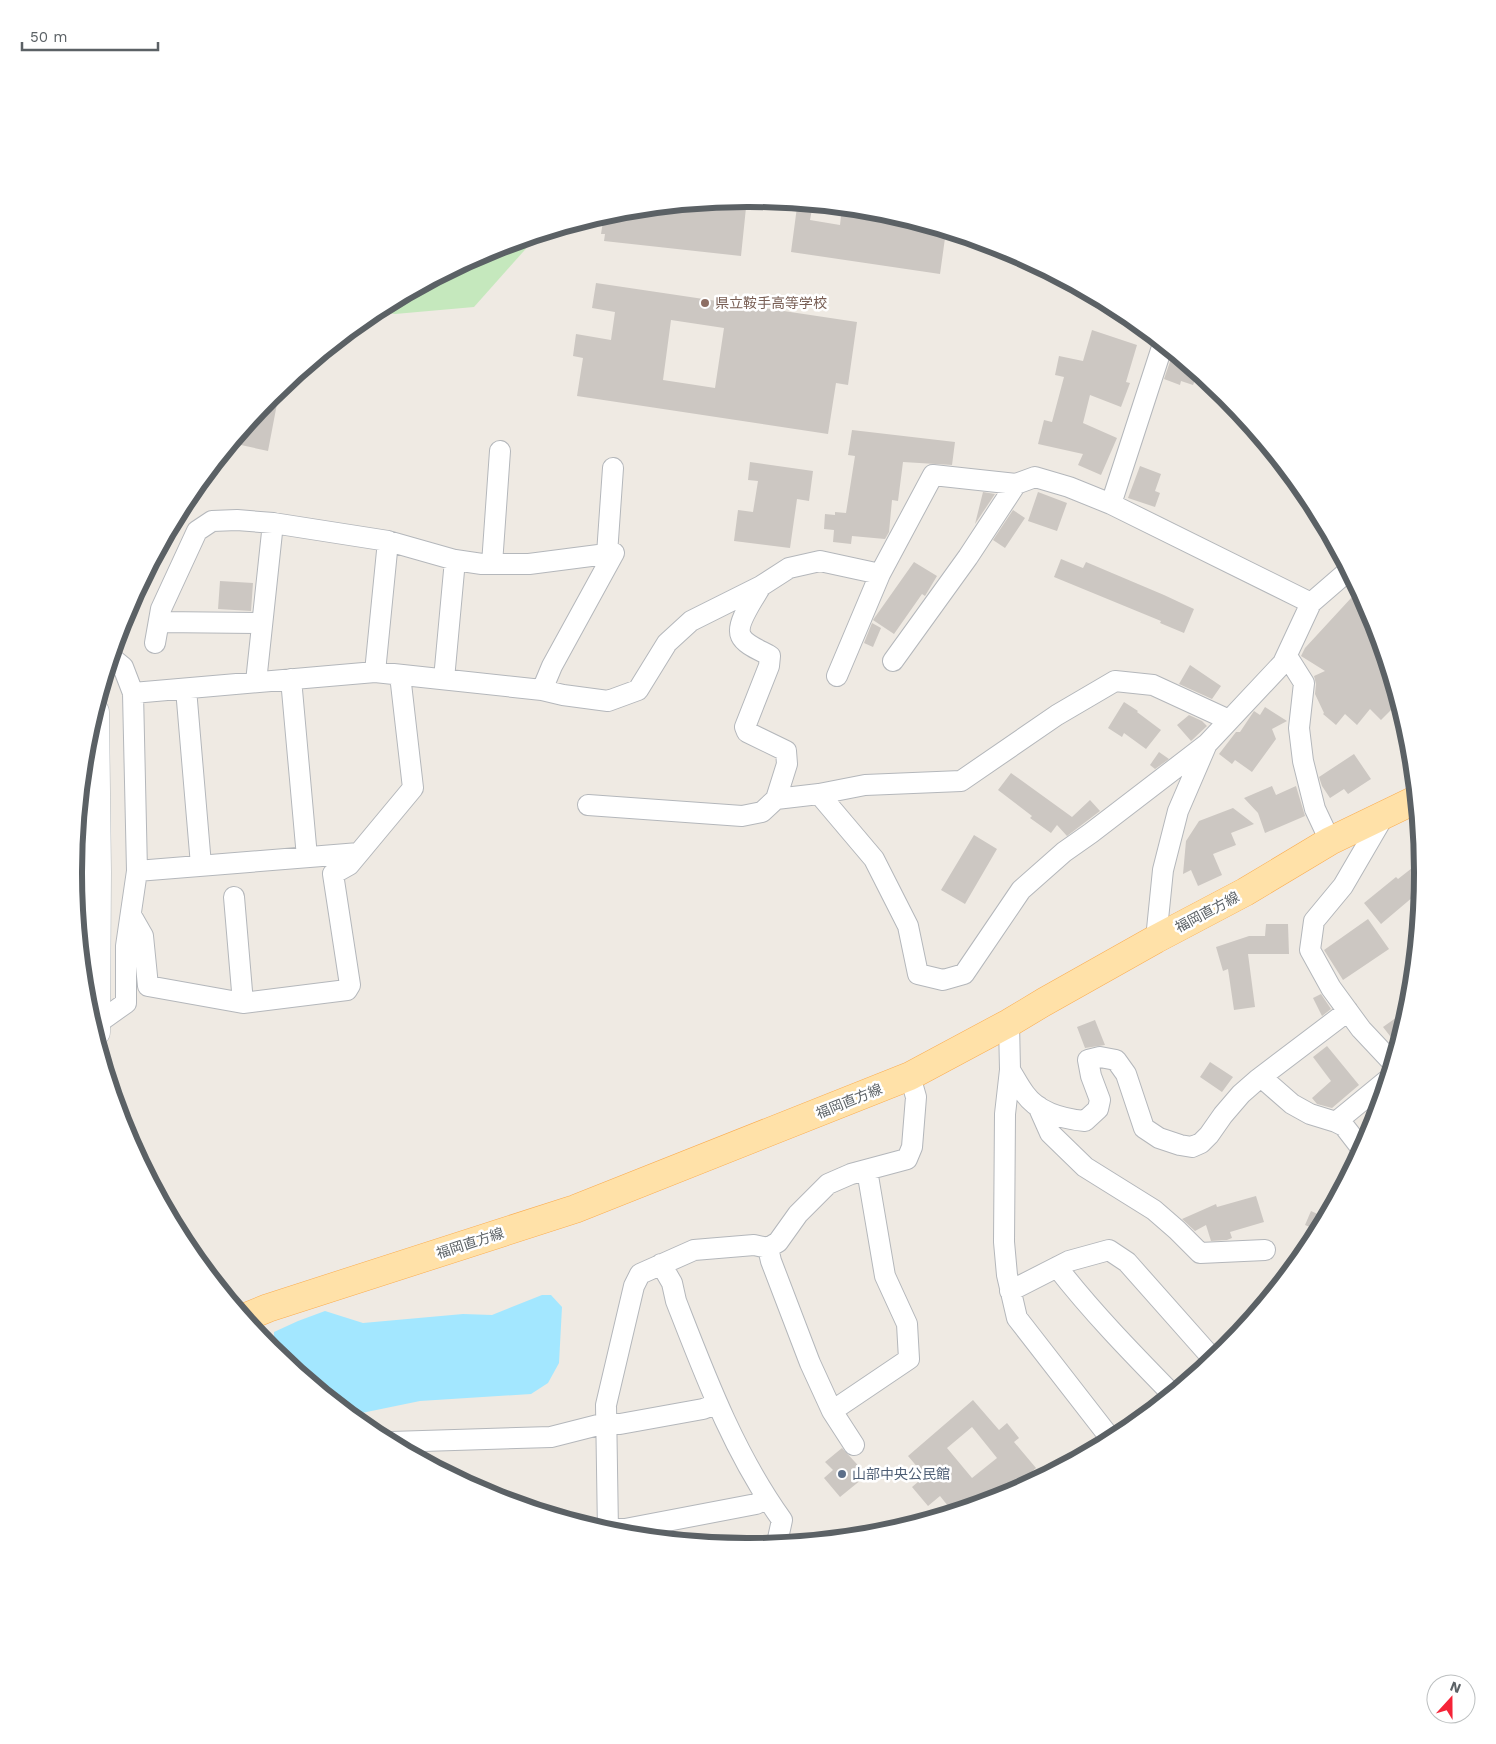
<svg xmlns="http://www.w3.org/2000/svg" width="1496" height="1744" font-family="'Work Sans','Noto Sans JP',sans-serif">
	<rect width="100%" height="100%" fill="#efeae3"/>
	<!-- green -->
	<path fill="#c5e8bd" d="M539,234L474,307L395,314L375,311L490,249Z"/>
	<!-- water -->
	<path fill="#a3e7ff" d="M542,1295H551L562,1307L559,1363L548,1383L531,1394L420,1401L352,1415L274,1351V1332L298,1321L325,1311L363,1323L463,1314L492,1315Z"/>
	<!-- building -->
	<path fill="#ccc7c2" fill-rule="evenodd" d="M747,198L741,256L604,241L605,234H601L604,215L617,211Z
		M797,207L812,209L810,220L840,225L842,207L877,210L876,217L904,221L905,218L946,231L940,274L791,252Z
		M596,283L857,322L848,385L836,383L828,434L577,396L583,358L573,356L576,334L611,340L615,312L592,308ZM671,320L724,328L715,388L663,380Z
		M1092,330L1137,345L1126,382L1130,383L1121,407L1090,395L1083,423L1117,438L1101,475L1078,465L1083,454L1038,444L1044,420L1052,422L1064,377L1055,375L1059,356L1083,361Z
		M1173,353L1198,373L1193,385L1181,381L1180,385L1164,379Z
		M280,388L268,451L241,445L244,429L271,395Z
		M852,430L955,442L952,465L903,462L898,501L892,500L889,532L885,539L852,536L851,544L833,542L834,530L824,529L825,514L835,515V512L846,513L855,456L848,455Z
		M750,462L813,471L809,501L797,499L790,548L734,541L738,510L753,512L758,481L748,480Z
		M1140,466L1161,474L1155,491L1160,493L1155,507L1128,498Z
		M983,492L995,494L975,524Z
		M1038,492L1067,503L1057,531L1028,521Z
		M1013,510L1025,518L1005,548L993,540Z
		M1061,559L1083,568L1086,562L1164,595L1194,609L1184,633L1160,623L1161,621L1054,577Z
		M914,562L937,576L925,596L922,594L894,634L873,620Z
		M220,581L253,583L251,611L218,609Z
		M1352,597L1371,614L1398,703L1381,720L1370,709L1357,725L1345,714L1336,725L1323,714L1324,713L1315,694L1316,684L1314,676L1325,671L1301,656L1305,648Z
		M872,623L881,628L873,647L864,643Z
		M1190,665L1221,686L1212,699L1179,684Z
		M1124,702L1138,711L1137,712L1161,730L1146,749L1124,733L1122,737L1108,728Z
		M1265,707L1287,721L1272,729L1276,739L1252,772L1235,760L1232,764L1219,754L1236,732H1240L1254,711L1260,715Z
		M1189,715L1202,721L1207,726L1191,741L1177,725Z
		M1159,752L1169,759L1155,769L1150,765Z
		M1354,754L1371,779L1348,794L1344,789L1330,798L1322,786L1319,777Z
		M1011,773L1072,817L1090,800L1100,811L1067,836L1057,825L1051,833L1030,818L1032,816L998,790Z
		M1272,786L1276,795L1296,786L1305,816L1265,833L1258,813L1244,798Z
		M1233,808L1254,824L1231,833L1236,845L1213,854L1222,875L1198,886L1191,870L1183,874L1186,841L1199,821Z
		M974,835L997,849L965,904L941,890Z
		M1421,861L1422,872L1420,891L1381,924L1364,903L1396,877L1398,879Z
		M1368,919L1389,949L1343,980L1324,950Z
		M1266,924H1288L1289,954H1248L1255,1007L1234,1010L1228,969L1223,971L1216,947L1249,936H1265Z
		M1321,994L1331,1009L1322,1016L1313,998Z
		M1407,1010L1402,1029L1397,1045L1383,1027Z
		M1095,1020L1105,1045L1085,1048L1077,1027Z
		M1327,1046L1359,1085L1332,1108L1317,1104L1312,1098L1331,1081L1313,1057Z
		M1210,1062L1233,1077L1222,1092L1200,1077Z
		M1256,1196L1264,1222L1230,1232L1232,1238L1227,1240L1211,1241L1206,1225L1195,1231L1182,1219L1216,1204L1217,1207Z
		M1311,1211L1324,1217L1317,1230L1305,1225Z
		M973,1400L999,1430L1007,1423L1019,1438L1014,1442L1036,1468L1028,1475L1032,1481L1006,1495L952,1511L940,1496L928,1506L912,1487L925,1476L908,1456ZM972,1427L997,1458L972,1478L947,1448Z
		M842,1448L867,1475L840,1497L824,1478L833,1470L825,1462Z"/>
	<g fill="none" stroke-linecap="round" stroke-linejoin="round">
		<defs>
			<path id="street" d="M1111,504L1163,344
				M607,554L613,468
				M492,564L500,451
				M761,586C755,597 735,624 741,636C745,645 762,651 770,656L769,666L745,727L747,732L786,751L787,764L776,799
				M159,622L261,623
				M155,643L161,609L197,531L212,521L237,520L273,523L388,541L455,560L482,564H529L614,553L552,666L542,690
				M1287,656L1304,683L1299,728L1303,761L1315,809L1330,841
				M893,661L968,557L1016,484
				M375,672L388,541
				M837,676L880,574
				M291,679L307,857
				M444,679L455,560
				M256,682L273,523
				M186,689L201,865
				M133,693L375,672L542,690L563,695L608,701L638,690L667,643L691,621L761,586L789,568L820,561L880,574L933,475L1016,484L1035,477L1069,487L1111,504L1311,603
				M819,794L874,859L908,926L918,974L943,980L964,974L1021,890L1064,852L1091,833L1207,744L1283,663L1311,603L1348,571
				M588,805L742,816L762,812L776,799L819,794L865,785L961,781L1057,715L1115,681L1153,685L1229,720
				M1385,814L1343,886L1314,921L1310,950L1331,988L1361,1029L1392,1062
				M137,871L359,853L413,788L400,675
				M234,897L243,1003
				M77,908L97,909
				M131,915L143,936L148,986L243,1003L347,990L350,985L333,874L349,865L359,853
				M1156,939L1163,870L1178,811L1206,746
				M1009,1023L1010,1070L1005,1114L1004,1242L1007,1275L1017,1318L1111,1439
				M95,1025L126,1003V946L137,871L133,693L123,667L112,658
				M1010,1070C1015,1078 1019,1086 1025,1094C1038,1112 1063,1119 1085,1121L1098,1109L1100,1100L1091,1076L1088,1060L1100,1057L1116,1060L1126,1074L1144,1128L1159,1138L1180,1145L1192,1147L1201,1143L1209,1135L1223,1115L1241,1094L1257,1080L1348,1011
				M1261,1077L1292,1104L1310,1114L1336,1122L1344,1126L1361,1148
				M1038,1106L1050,1133L1085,1167L1154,1210L1177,1230L1200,1253L1265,1250
				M1336,1122L1386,1081
				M768,1248L771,1261L810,1363L832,1411L909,1359L907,1324L885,1276L867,1170
				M661,1264L672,1283L676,1301C706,1378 734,1453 782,1520L777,1543
				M1057,1267C1092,1312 1131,1352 1171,1393
				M1010,1291L1069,1261L1109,1250L1127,1262L1213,1359
				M832,1411L854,1445
				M391,1442L551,1437L606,1423L620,1424L703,1409L716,1404
				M608,1529H625L756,1504L766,1499
				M608,1531L606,1405L634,1286L640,1274L694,1250L754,1245L768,1248L778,1242L798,1214L828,1184L851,1174L907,1159L912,1147L916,1097L910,1076"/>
			<path id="secondary" d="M95,712L97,872L96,1032"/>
			<path id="primary" d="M246,1317L268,1308L575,1209L910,1076L1009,1023L1044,1002L1156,939L1245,892L1330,841L1415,800"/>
		</defs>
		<!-- street casing -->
		<use href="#street" stroke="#b4b7bb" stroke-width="22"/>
		<!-- secondary casing -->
		<use href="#secondary" stroke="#b2b8bc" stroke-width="29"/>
		<!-- primary casing -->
		<use href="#primary" stroke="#fbad50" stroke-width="29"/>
		<!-- street -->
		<use href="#street" stroke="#fff" stroke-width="20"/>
		<!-- secondary -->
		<use href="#secondary" stroke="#fff" stroke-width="28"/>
		<!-- primary -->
		<use href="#primary" stroke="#ffe1a8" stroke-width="28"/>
	</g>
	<!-- markers -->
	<circle fill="#8d6e63" stroke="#fff" stroke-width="2" cx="705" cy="303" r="5"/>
	<circle fill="#5c6f8a" stroke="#fff" stroke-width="2" cx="842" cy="1474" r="5"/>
	<g text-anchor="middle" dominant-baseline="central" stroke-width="5" stroke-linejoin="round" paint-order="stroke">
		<!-- education labels -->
		<g font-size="14" fill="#785e54" stroke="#fff" text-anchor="start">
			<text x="715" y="303">県立鞍手高等学校</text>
		</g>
		<!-- street labels -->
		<g font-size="14" fill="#5b6165" stroke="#fff">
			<text transform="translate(1207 912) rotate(-28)">福岡直方線</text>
			<text transform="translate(849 1101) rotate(-22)">福岡直方線</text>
			<text transform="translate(470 1243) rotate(-18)">福岡直方線</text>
		</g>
		<!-- service labels -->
		<g font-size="14" fill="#4e5e75" stroke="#fff" text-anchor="start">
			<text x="852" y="1474">山部中央公民館</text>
		</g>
	</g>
	<!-- crop -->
	<path d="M0 0H1496V1744H0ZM747 207H749A665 665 0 0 1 1414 872V873A665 665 0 0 1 749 1538H747A665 665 0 0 1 82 873V872A665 665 0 0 1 747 207Z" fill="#fff" fill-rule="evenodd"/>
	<path fill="none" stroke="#5b6165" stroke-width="6" d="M747 207H749A665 665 0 0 1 1414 872V873A665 665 0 0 1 749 1538H747A665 665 0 0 1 82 873V872A665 665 0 0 1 747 207Z"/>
	<!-- north arrow -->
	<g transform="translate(1451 1699) rotate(21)"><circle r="24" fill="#ffffff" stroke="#bdc0c1"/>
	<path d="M0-4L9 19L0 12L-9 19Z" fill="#f52337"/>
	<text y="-8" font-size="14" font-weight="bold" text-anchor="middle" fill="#5b6165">N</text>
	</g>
	<!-- scale -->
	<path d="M22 42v8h136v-8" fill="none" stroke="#5b6165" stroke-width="2.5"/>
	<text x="30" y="42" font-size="15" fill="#5b6165" stroke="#ffffff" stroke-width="4" paint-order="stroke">50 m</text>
</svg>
